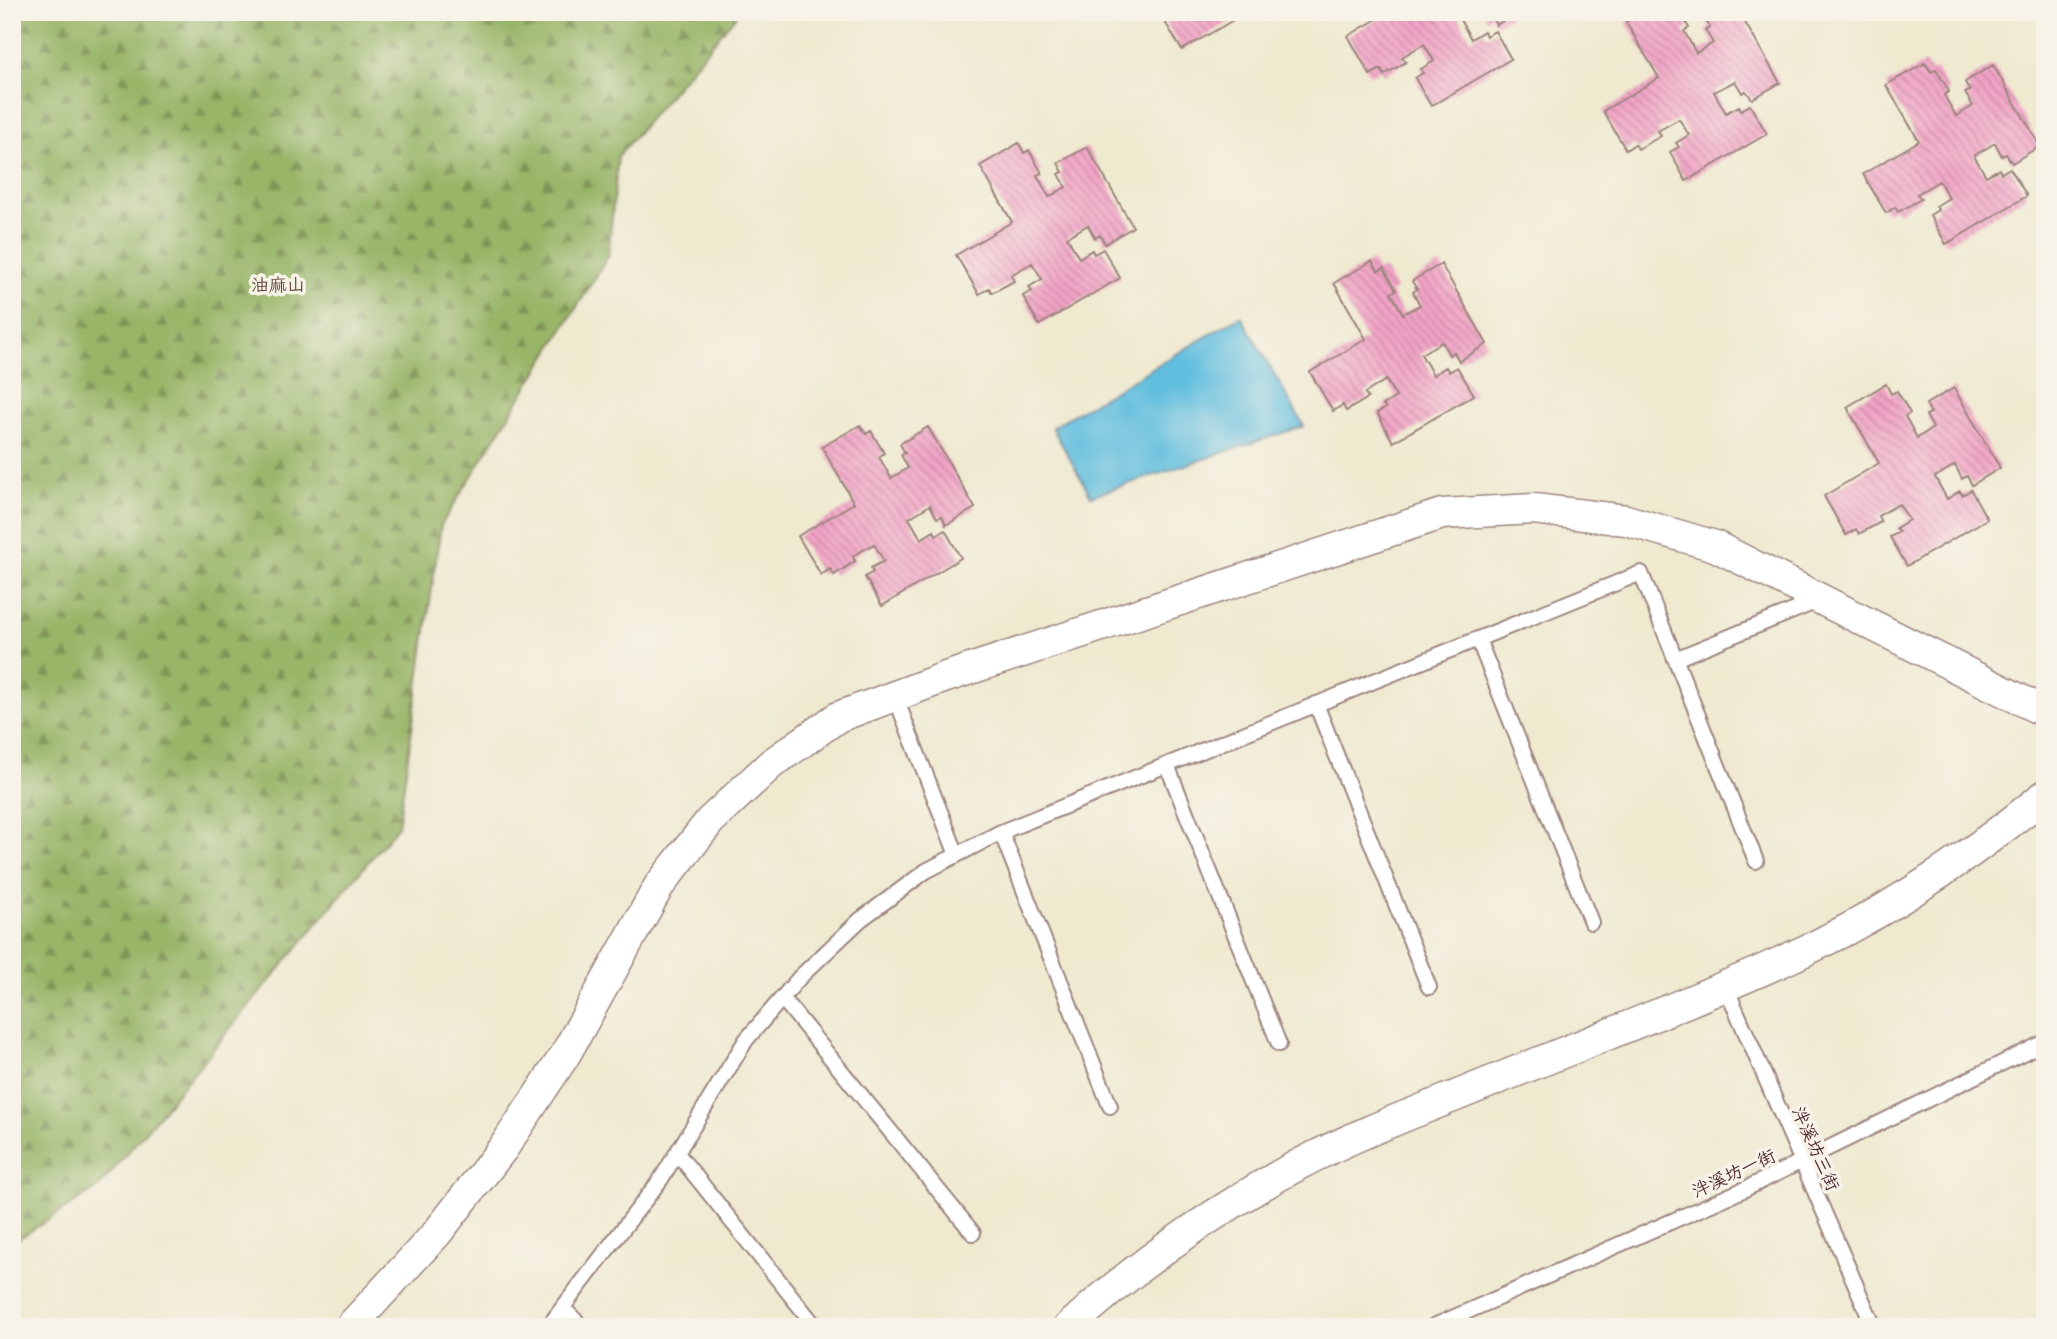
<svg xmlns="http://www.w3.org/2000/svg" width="2057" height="1339" font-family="'Playpen Sans','LXGW WenKai TC',sans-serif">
	<defs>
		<pattern id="forest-firs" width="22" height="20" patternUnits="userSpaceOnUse" patternTransform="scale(1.75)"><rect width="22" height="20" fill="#98b567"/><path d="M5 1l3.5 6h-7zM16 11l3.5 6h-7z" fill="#7e9355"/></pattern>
		<pattern id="building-back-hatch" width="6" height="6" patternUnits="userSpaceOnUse" patternTransform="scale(1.75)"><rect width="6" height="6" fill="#f2a4c6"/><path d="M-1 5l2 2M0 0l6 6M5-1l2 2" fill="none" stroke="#c685a1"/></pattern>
	</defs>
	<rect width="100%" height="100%" fill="#f7f3e8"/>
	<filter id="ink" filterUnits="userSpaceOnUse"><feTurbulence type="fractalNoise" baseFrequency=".0143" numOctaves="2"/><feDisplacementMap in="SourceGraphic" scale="14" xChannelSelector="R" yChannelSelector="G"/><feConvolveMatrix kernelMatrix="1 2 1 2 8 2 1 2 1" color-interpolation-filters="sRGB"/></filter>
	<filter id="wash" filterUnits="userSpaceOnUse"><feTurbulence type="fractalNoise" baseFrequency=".00686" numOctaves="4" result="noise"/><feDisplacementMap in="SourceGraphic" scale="28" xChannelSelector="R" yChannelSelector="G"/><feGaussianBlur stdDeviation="1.57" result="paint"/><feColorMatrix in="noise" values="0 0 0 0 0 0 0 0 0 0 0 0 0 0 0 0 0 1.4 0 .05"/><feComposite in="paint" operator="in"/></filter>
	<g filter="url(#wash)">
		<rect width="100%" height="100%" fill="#efe9d0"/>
		<!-- forest -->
		<path fill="url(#forest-firs)" stroke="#716a49" stroke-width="2" d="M12,12H739L618,156L608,257L441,525L398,826L99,1187L12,1243Z"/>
		<!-- water -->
		<path fill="#60bede" stroke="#556e84" stroke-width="2" d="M1241,316L1304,426L1091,496L1052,427Z"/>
		<g id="blocks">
			<!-- building -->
			<path fill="url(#building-back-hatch)" d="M1172,12H1247L1182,50L1165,22L1174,17Z
				M1389,12H1469L1459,18L1471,39L1484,31L1486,36L1495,31L1511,59L1431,106L1415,78L1423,73L1421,69L1434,61L1424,44L1402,57L1406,62L1384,75L1381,69L1370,75L1348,36Z
				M1483,12H1518L1496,25L1491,16L1487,19Z
				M1643,12H1680L1689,28L1684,31L1696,53L1713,43L1705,30L1710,28L1705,19L1717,12H1739L1780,83L1752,99L1746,91L1742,93L1735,81L1714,92L1726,113L1739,106L1741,110L1750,105L1767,134L1686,181L1670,152L1679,147L1676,143L1689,135L1679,119L1658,131L1661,136L1638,149L1635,144L1626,150L1603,111L1659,78L1626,22Z
				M1925,63L1931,72L1936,69L1949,91L1944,95L1956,116L1973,106L1965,93L1970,91L1965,82L1993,65L2040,146L2012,163L2006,154L2002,156L1995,143L1974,156L1986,176L1999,169L2001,173L2010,168L2027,196L1946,244L1930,215L1938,210L1936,206L1949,198L1939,181L1917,194L1921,199L1898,212L1895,207L1886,213L1863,174L1919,141L1886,85Z
				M1019,143L1024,153L1029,150L1042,173L1037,175L1049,197L1066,187L1059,174L1063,172L1058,163L1087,147L1133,227L1105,244L1100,235L1095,238L1088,225L1067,237L1079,258L1092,250L1094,254L1103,249L1120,278L1039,325L1023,296L1032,291L1029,287L1042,279L1032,263L1011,275L1014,281L992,293L989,288L979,294L956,255L1012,222L980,166Z
				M1372,261L1378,271L1384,268L1396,290L1391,293L1403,314L1420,305L1413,292L1417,289L1412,281L1441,264L1487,344L1459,361L1454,352L1449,355L1442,342L1421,354L1433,375L1446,367L1449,372L1457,367L1474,395L1393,442L1377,413L1386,408L1383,405L1396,397L1386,380L1365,393L1368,398L1346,411L1343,405L1333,411L1310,372L1366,339L1334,283Z
				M1886,384L1891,394L1897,391L1910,413L1905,416L1917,438L1933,428L1926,415L1931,413L1926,404L1954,388L2000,468L1972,485L1967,476L1962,479L1955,465L1935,477L1947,499L1960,491L1962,495L1971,490L1987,519L1907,566L1890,537L1899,532L1896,528L1909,520L1899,504L1878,516L1881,522L1859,534L1856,529L1846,535L1824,496L1879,463L1847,407Z
				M860,425L866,434L871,431L884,453L879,457L891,478L908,468L901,455L905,453L900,444L928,427L975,508L946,525L942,516L937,518L930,505L909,518L921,539L934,531L936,535L945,530L961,558L882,606L865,577L873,572L871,568L884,561L874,544L853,556L855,561L834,575L830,569L821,575L798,536L854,503L822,447Z"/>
		</g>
	</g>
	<g filter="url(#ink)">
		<use href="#blocks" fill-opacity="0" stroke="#9c847e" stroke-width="2"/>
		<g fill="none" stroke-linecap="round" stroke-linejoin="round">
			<defs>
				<path id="service" d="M1478,639L1591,922
					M1675,659L1820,600
					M895,696L957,855
					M1316,704L1429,987
					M1167,765L1279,1044
					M1001,832L1110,1106
					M1725,985L1874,1327
					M782,998L973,1233
					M677,1153L816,1327
					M564,1309L582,1327
					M548,1327L661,1179L746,1040L800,977L860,920L926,871L1001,832L1641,573L1756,861
					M1432,1327L1745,1189L2045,1042"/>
				<path id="minor" d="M350,1327L437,1233L504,1147L565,1055L659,886L710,821L771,764L838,717L946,677L1442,514L1534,509L1626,520L1715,546L2045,712
					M1069,1327C1138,1263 1216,1210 1298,1165C1350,1137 1408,1115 1463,1093C1570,1049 1679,1008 1785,960C1879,918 1966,860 2045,795"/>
			</defs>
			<!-- service casing -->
			<use href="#service" stroke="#9c847e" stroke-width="18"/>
			<!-- minor casing -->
			<use href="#minor" stroke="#9c847e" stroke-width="33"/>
			<!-- service -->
			<use href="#service" stroke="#fff" stroke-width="14"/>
			<!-- minor -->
			<use href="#minor" stroke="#fff" stroke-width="30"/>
		</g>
	</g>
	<g text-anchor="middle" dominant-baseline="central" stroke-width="7" stroke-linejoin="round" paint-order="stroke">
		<!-- park labels -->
		<g font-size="18" fill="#684c3e" stroke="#f7f3e8">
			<text x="278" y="283">油麻山</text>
		</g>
		<!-- street labels -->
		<g font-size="18" fill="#4a1f2b" stroke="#f7f3e8">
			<text transform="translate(1817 1148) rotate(66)">泮溪坊三街</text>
			<text transform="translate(1733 1172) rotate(-25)">泮溪坊一街</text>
		</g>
	</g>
	<!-- margin -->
	<rect width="2057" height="1339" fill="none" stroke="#f7f3e8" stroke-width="42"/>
</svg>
